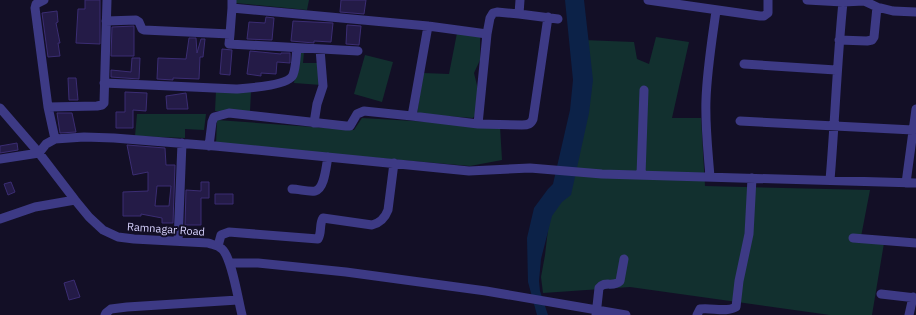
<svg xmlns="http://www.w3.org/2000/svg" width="916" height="315" font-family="'IBM Plex Sans',sans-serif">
	<rect width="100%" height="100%" fill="#130f26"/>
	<!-- green -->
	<path fill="#12302f" d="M236,0H309L307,10L236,3Z
		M457,33L480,34V60L474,73L482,106L473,118L417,114L423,73L449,74Z
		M656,37L689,42L672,118H701L705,186L870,190L860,242L884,243L872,315H830L630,287L543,293L541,277L545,255L551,204L566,185L583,40L634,42L637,59L649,64Z
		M299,52H304L303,63H318L321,85L294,83Z
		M365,55L393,62L382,102L354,94Z
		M216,91L251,92L250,111H215Z
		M137,114H206L204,130L185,129V138L135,136Z
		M362,118L500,126L502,160L470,166L216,144L217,120L354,130Z"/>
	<!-- water -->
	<path fill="#0c2248" d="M565,0H584L593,80L589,113L571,195L562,202L552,216L541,259L539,281L540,291L548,315H537L528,282L527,238L534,208L548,189L553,184L570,110L573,80Z"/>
	<!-- building -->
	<path fill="#241b47" stroke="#3b2d73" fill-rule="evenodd" d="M85,0H100V44L76,43L78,9H85Z
		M341,0H366L364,14L340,12Z
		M57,11L58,22L56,23L60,43H58L60,56L48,57L42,13Z
		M266,17L274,18L272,40L247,39L249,22L265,23Z
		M293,21L333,23L331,42L314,41V43L291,41Z
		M347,25L361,26L359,45L346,44Z
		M134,26V56H111L112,27Z
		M189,38H196L197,53L201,39H205L203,57H200L199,79L173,78V80L157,79L158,58L186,59Z
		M222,49L232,50L230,75L220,74Z
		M250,51L281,54V53H290V63L277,62L276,74L261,73V76L247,74Z
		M132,58H140L139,79L111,77V70L131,72Z
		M68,78H76L78,100H69Z
		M125,92L147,93L146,111L133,110V128H116V112H125Z
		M186,93L188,109H167L166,96Z
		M57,113H72L76,132L60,133Z
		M17,143L18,150L0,153V146Z
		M127,145L165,148L166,165H175L173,223H162V218L141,214V216H123V192L148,191V172L133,175ZM157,186H171L169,206H155Z
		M11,182L15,192L8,195L4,184Z
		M201,182H209V198H201V225H185L186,190L201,191Z
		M215,194H233V204H215Z
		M74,280L80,297L69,300L64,283Z"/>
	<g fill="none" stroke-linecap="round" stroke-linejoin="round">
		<!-- minor -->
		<path stroke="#3d3a85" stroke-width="9" d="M44,0L36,4L35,8L48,107
			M232,0V8L428,26L487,34L490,18L493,13L497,12L519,14L520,0
			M648,0L760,16H764L768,13V0
			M807,0L843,2L864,1L877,7L893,11L916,12
			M519,14L558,19
			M106,21L136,20L139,22L142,29L144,30L230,34L232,8
			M230,34L229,44L358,51
			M839,40L867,41L872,40L874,37L877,7
			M744,64L836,70
			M104,83L236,89C247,88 288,86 293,75C296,68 296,56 297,48
			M0,108L39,153L75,200L89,217L103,230L118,237L134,239L208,243C213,245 218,245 222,249C232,258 238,300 242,315
			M412,116L478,124L487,34
			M740,121L913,130
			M314,123L317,104L323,86L320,49
			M478,124L522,125C528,125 531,124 533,119L548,17
			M55,139L48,107L97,106L102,105L104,103L107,0
			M209,146L212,122L214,117L229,113L346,126H350L357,114L364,111L412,116L428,26
			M0,159L39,153L46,144L55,139L84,137L114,138L215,146L469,171L530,168L602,174L916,183
			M641,175L644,90
			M710,177C708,151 705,125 706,100C707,70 712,40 716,11
			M830,180C835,121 837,61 843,2
			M906,183L916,109
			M292,189C299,189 308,192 315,191C325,189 326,165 328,157
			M0,219L35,207L75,200
			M853,238L916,243
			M178,241L182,143
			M218,246L221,235L229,232L318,239C322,233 319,224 323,218L372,225C380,223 385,218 388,210L394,163
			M230,263H258L346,272L486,291L626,315
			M881,294L916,298
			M105,315L106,313L111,309L127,307L238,300
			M596,315L599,288C605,280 613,288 620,281L624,259
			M697,315L700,309C711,307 726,313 736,307L739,281L749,234L752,178
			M909,315L913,297"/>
	</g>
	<g text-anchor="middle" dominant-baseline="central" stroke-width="4" stroke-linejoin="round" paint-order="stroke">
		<!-- street labels -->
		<g font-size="11" fill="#d9d4ff" stroke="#130f26">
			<text transform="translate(166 229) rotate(4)">Ramnagar Road</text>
		</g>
	</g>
</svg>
